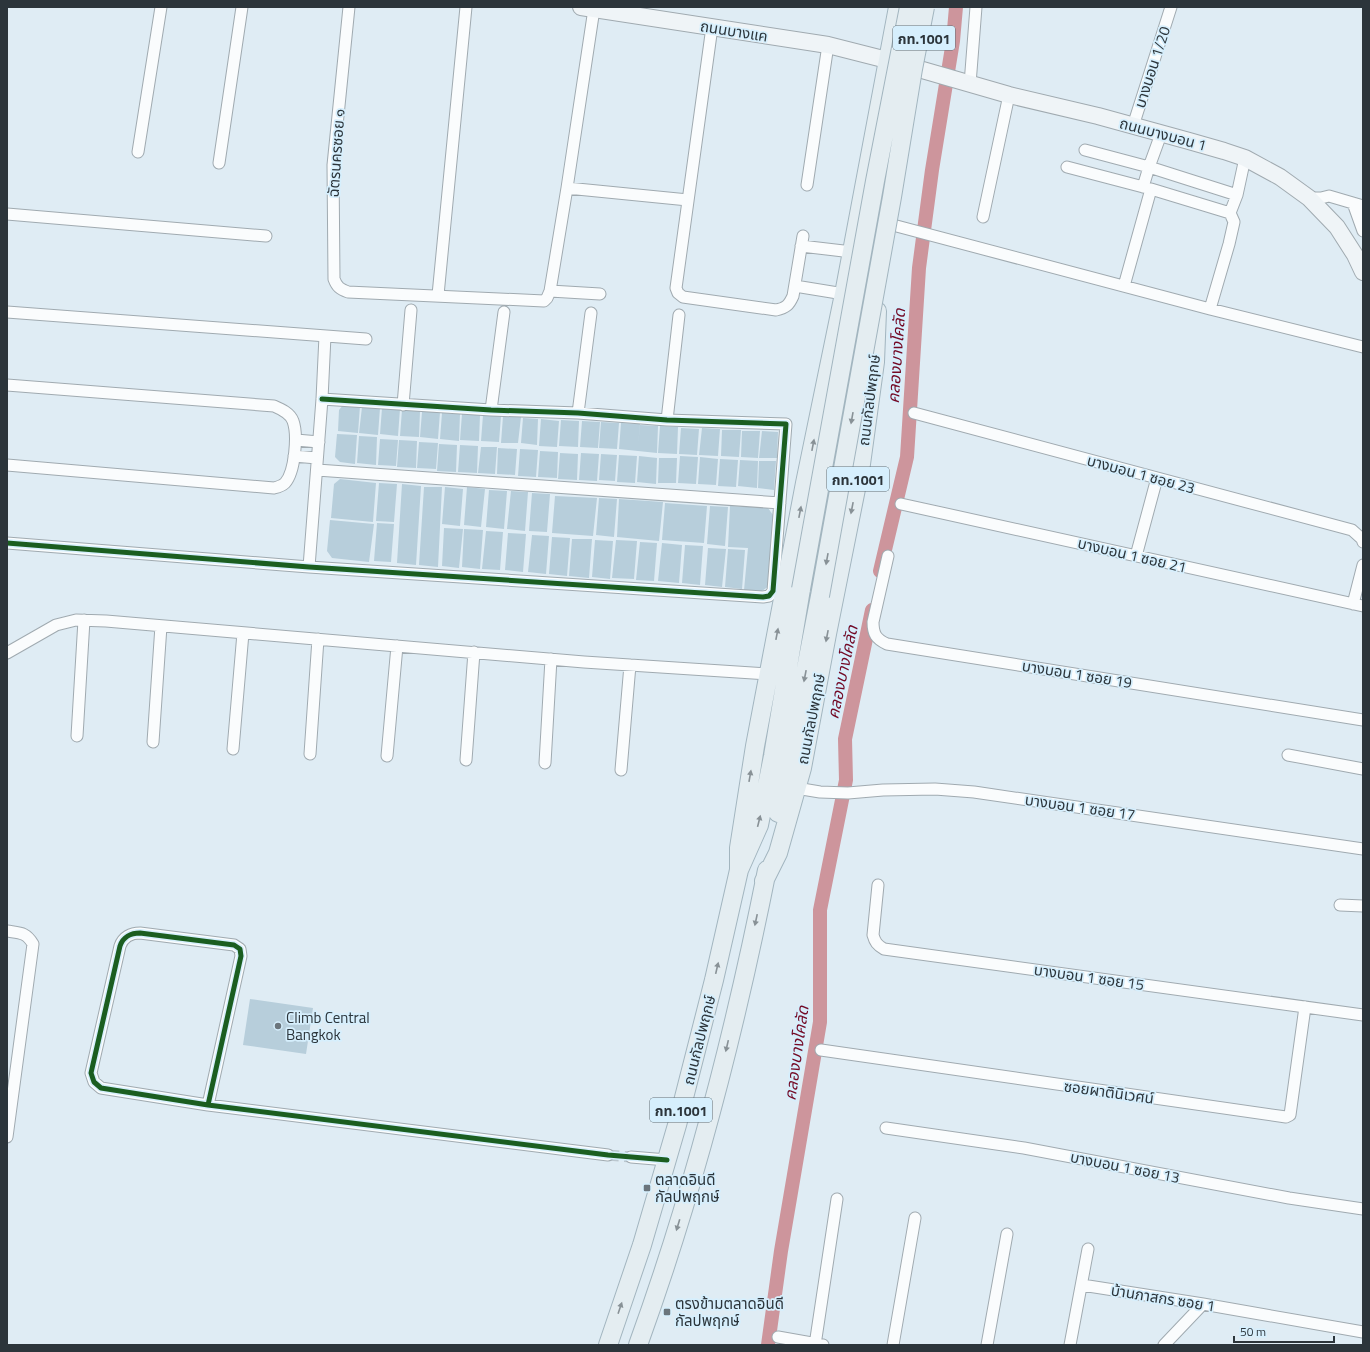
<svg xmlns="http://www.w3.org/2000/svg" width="1370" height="1352" font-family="'Titillium Web','Noto Sans Thai',sans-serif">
	<rect width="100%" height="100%" fill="#dfecf4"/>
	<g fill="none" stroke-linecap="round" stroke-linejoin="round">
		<!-- canal -->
		<path stroke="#cd959c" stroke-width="14" d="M880,571L907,457L919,268L932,170L953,41L956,7
			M768,1345L781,1251L820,1022V910L846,780L845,739L872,610"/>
	</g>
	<!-- building -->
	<path fill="#b7cedb" d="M343,405L360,406L358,433L338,431L339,410Z
		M362,407L380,408L378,435L359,433Z
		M382,408L400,409L398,436L380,434Z
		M402,410L420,411L419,437L400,436Z
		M422,412H440L438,439L420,437Z
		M442,413L460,414L459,441L440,439Z
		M462,414L480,415L479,441L460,440Z
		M483,415L501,416L499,442L481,441Z
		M503,416L521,417L518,443H501Z
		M523,418L538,419L537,445L521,443Z
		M541,419L559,421L557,447L539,446Z
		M561,420L579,421L578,447L559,446Z
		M582,421L600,422L598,448L580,447Z
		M601,422L619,423L617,449L599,448Z
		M621,423L640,424L638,446L640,425L658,426L657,453L619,449Z
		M660,426L678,427L677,454L658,453Z
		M681,428L699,429L697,455L679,454Z
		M702,428L720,429L718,456L699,455Z
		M722,430H741L739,457L721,456Z
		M742,431H760L758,458L741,457Z
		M762,431L778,432L777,458H759Z
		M337,434L357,435L355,464L340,462L335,457Z
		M359,436L377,437L376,465L357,463Z
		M380,439L398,440L396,466L378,465Z
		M399,440L417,441L416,468L397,467Z
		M419,442L438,443L436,469L417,468Z
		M439,444L457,445L456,472L437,471Z
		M460,445L478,446L477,473L458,472Z
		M481,447H497L495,474L478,473Z
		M498,448L517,449L515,475L497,474Z
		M520,449L538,450L536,477L518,476Z
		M540,451L558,452L557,478L538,477Z
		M560,453L578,454L577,480L558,479Z
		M581,453L599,454L597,481L579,480Z
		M601,454L617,455L615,481L599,480Z
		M619,455L637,456L635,483L617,482Z
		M639,456L657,458L656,484L637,482Z
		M680,456L698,457L696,484L678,483Z
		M700,457L718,459L716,485L698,484Z
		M659,458H677L676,483H658Z
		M720,459L738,460L736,487L718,486Z
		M740,460L758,461L757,488L738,486Z
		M759,461H776L774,490L758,488Z
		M340,479L376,483L373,522L331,518L334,484Z
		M379,483L397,484L394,522L376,521Z
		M402,484L421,486L416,565L397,563Z
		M424,487H442L438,567L419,565Z
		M445,487L463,489L460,526L442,524Z
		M467,487L485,489L481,527L464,525Z
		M489,490L507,491L504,529L486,527Z
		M511,491L528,492L525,531L507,529Z
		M532,493L550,494L547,532L529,531Z
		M555,496L597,498L593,536L552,533Z
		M599,498L617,499L614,537L596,535Z
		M619,499L663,502L659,541L617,537Z
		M665,503L707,506L704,543L662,540Z
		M710,506L728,507L725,546L707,544Z
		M730,506L768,508L773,515L769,586L762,591L744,590L748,548L728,547Z
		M330,520L374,524L369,562L332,558L327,551Z
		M377,523L394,524L391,562L374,561Z
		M444,528L463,529L459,568L442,566Z
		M464,529L483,530L480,569L462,567Z
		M486,531L503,532L500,570L482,569Z
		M508,533L526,534L523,572L505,570Z
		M532,535L549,536L546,574L528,572Z
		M552,537L570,538L567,576L549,574Z
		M572,539H592L589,578L569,576Z
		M595,540L613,541L610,579L592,577Z
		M616,540L637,541L634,579L612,578Z
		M640,542L657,543L654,581L636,580Z
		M662,543L682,545L679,583L658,581Z
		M685,545L703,546L700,585L682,583Z
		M708,548L726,549L722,587L705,585Z
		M728,549L745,550L742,589L725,587Z
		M250,999L313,1008L306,1054L243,1045Z"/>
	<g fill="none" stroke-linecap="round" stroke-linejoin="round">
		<!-- minor-tunnel -->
		<path stroke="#bbc7cf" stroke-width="11" stroke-dasharray="11 5.5" stroke-linecap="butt" d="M608,1155L631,1157"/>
		<defs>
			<path id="minor" d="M349,7L333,165L334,279C337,287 340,289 348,292L544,301L547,298L550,291L567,188L594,9
				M712,27L676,288L678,293L683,297L776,310C786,308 789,305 793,296L803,236
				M970,84L976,7
				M1133,126L1171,7
				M1085,150L1149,167L1237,195
				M138,152L161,7
				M219,163L242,7
				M1067,167L1151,189L1230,213
				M807,185L828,45
				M1143,187L1149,167L1161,134
				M567,188L688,200
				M1309,198H1321L1329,196L1363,206
				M1353,203L1363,231
				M7,214L266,236
				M983,217L1009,95
				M889,224L1210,309L1363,347
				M801,246L852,252
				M795,286L844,294
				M1124,286L1151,189
				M550,291L600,294
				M438,295L466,7
				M1210,309L1229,244L1234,222L1230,213L1237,195L1245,158
				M7,312L366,339
				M7,385L274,406C281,409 290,413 293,421C298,435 295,472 285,483C282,486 278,487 274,488L7,465
				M403,405L411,310
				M491,410L504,312
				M578,413L591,313
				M914,413L1352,530L1362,539L1363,542
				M667,420L679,315
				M296,440L319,442
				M294,456L317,458
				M317,470L780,503
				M901,504L1363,606
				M7,543L309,567L763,597L769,596L773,591L786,424L667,420L578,413L491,410L322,399
				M888,556L873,622C873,634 876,639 887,644L1363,720
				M1136,556L1157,478
				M309,567L322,399L325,336
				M1353,604L1363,565
				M7,653L56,625L76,620L106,621L584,662L769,674
				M77,736L84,620
				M153,742L161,626
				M233,749L243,633
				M310,754L318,639
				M1288,755L1363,769
				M387,756L397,646
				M466,760L474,652
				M545,763L551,659
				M621,770L630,665
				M796,788L820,792L848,793L883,790L935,789L974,792L1363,849
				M878,885L873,935C875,942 877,945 884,949L1363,1015
				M1340,905L1363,906
				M7,931C20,933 26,932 33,944L7,1137
				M821,1050L1286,1117L1290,1115L1305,1007
				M208,1105L241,956L240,949L234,945L140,933C131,933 123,937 120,946L91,1073L94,1082L101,1088L208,1105L608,1155
				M886,1128L1024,1148L1289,1198L1363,1209
				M631,1157L667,1160
				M1082,1285L1203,1304L1363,1332
				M778,1337L823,1345
				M815,1345L837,1199
				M893,1345L915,1218
				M987,1345L1007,1234
				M1070,1345L1088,1249
				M1164,1345L1203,1304"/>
			<path id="secondary" d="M581,7L828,45L887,60
				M919,69L1009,95L1098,116L1189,141L1224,151L1245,158L1280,177L1309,198L1337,227L1355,255L1363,272"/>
			<path id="primary" d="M778,813L820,596
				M739,870V848L755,746L805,483L844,294L898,7
				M764,881L778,853L802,768L827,634L861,464L875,362L877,311
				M608,1345L642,1245L677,1125L714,980L739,870L759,825L773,756L801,589
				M638,1345C694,1191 735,1031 767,870"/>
		</defs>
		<!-- minor casing -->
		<use href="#minor" stroke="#a0aab0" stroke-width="13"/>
		<!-- secondary casing -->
		<use href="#secondary" stroke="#a0aab0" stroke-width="18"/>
		<!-- primary casing -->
		<use href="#primary" stroke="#a2b5bf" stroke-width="20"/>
		<!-- minor -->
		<use href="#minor" stroke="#fafcfd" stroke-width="11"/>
		<!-- secondary -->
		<use href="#secondary" stroke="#eff4f7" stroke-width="16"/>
		<!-- primary -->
		<use href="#primary" stroke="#e4edf1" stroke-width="18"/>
		<defs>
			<path id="primary-bridge" d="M801,589L875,181L909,7
				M820,596L892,197L913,69L925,7"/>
		</defs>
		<!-- primary-bridge casing -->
		<use href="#primary-bridge" stroke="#a2b5bf" stroke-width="20" stroke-linecap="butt"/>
		<!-- primary-bridge -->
		<use href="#primary-bridge" stroke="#e4edf1" stroke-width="18"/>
		<defs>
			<path id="cycleway" d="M7,543L309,567L763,597L769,596L773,591L786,424L667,420L578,413L491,410L322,399
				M208,1105L241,956L240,949L234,945L140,933C131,933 123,937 120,946L91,1073L94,1082L101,1088L208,1105L608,1155L667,1160"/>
		</defs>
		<!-- cycleway casing -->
		<use href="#cycleway" stroke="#d6effd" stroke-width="8"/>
		<!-- cycleway -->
		<use href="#cycleway" stroke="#1b5e20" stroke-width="5"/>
	</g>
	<!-- one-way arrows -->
	<defs><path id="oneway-solid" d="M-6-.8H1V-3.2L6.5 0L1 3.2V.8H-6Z"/></defs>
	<g fill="#889196">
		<use href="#oneway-solid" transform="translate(852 418) rotate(100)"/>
		<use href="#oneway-solid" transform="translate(813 445) rotate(-79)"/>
		<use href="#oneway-solid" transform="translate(852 508) rotate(101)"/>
		<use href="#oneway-solid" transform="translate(800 512) rotate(-79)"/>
		<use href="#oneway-solid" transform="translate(827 559) rotate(100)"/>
		<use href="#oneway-solid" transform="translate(777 634) rotate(-79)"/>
		<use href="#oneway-solid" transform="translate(827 636) rotate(101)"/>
		<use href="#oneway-solid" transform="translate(805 676) rotate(101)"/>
		<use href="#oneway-solid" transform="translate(750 776) rotate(-80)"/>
		<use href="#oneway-solid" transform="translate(759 821) rotate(-76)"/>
		<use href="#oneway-solid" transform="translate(756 920) rotate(102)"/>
		<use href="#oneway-solid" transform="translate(717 968) rotate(-77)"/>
		<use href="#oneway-solid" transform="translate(727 1046) rotate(103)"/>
		<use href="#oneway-solid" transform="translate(678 1225) rotate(107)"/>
		<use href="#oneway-solid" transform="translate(620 1308) rotate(-71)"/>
	</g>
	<!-- markers -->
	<g fill="#6b757c" stroke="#d6effd" stroke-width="1.5">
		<circle cx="278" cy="1026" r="4"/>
		<rect x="643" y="1184" width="8" height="8" rx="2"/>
		<rect x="663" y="1308" width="8" height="8" rx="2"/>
	</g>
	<g text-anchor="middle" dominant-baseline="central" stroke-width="3.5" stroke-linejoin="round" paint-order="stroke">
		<!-- shield labels -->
		<g fill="#d6effd" stroke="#5f6d75" stroke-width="1">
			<rect x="893" y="26" width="62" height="24" rx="3"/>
			<rect x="827" y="467" width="62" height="24" rx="3"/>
			<rect x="650" y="1098" width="62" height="24" rx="3"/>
		</g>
		<g font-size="14" font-weight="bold" fill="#2c353b">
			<text x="924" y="38">กท.1001</text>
			<text x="858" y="479">กท.1001</text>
			<text x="681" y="1110">กท.1001</text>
		</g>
		<!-- street labels -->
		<g font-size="15" fill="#2c353b" stroke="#d6effd">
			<text transform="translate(734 31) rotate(9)">ถนนบางแค</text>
			<text transform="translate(1152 67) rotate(-72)">บางบอน 1/20</text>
			<text transform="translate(1163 134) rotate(15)">ถนนบางบอน 1</text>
			<text transform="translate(336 153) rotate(-86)">ฉัตรนครซอย ๑</text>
			<text transform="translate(869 400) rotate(-83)">ถนนกัลปพฤกษ์</text>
			<text transform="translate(1141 474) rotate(15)">บางบอน 1 ซอย 23</text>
			<text transform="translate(1132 555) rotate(13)">บางบอน 1 ซอย 21</text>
			<text transform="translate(1077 674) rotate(9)">บางบอน 1 ซอย 19</text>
			<text transform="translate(811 719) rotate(-79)">ถนนกัลปพฤกษ์</text>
			<text transform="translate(1080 807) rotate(8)">บางบอน 1 ซอย 17</text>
			<text transform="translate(1089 977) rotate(8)">บางบอน 1 ซอย 15</text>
			<text transform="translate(699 1040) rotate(-76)">ถนนกัลปพฤกษ์</text>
			<text transform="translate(1109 1092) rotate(8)">ซอยผาตินิเวศน์</text>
			<text transform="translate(1125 1167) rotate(11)">บางบอน 1 ซอย 13</text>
			<text transform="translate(1163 1298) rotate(9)">บ้านภาสกร ซอย 1</text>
		</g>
		<!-- poi labels -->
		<g font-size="15" fill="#2c353b" stroke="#d6effd" text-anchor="start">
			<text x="286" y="1017">Climb Central<tspan x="286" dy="17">Bangkok</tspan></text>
			<text x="655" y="1179">ตลาดอินดี<tspan x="655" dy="17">กัลปพฤกษ์</tspan></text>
			<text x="675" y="1303">ตรงข้ามตลาดอินดี<tspan x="675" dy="17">กัลปพฤกษ์</tspan></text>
		</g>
		<!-- water labels -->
		<g font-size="16" font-style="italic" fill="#740924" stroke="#d6effd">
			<text transform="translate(896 356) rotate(-86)">คลองบางโคลัด</text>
			<text transform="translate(842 672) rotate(-78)">คลองบางโคลัด</text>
			<text transform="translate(796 1053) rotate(-82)">คลองบางโคลัด</text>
		</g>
	</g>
	<!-- border -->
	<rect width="1370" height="1352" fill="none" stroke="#2c353b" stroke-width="16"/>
	<!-- scale -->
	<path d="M1234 1336v6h100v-6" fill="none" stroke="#2c353b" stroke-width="2"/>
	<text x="1240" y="1336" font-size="12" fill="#2c353b" stroke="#d6effd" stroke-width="3" paint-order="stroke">50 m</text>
</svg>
